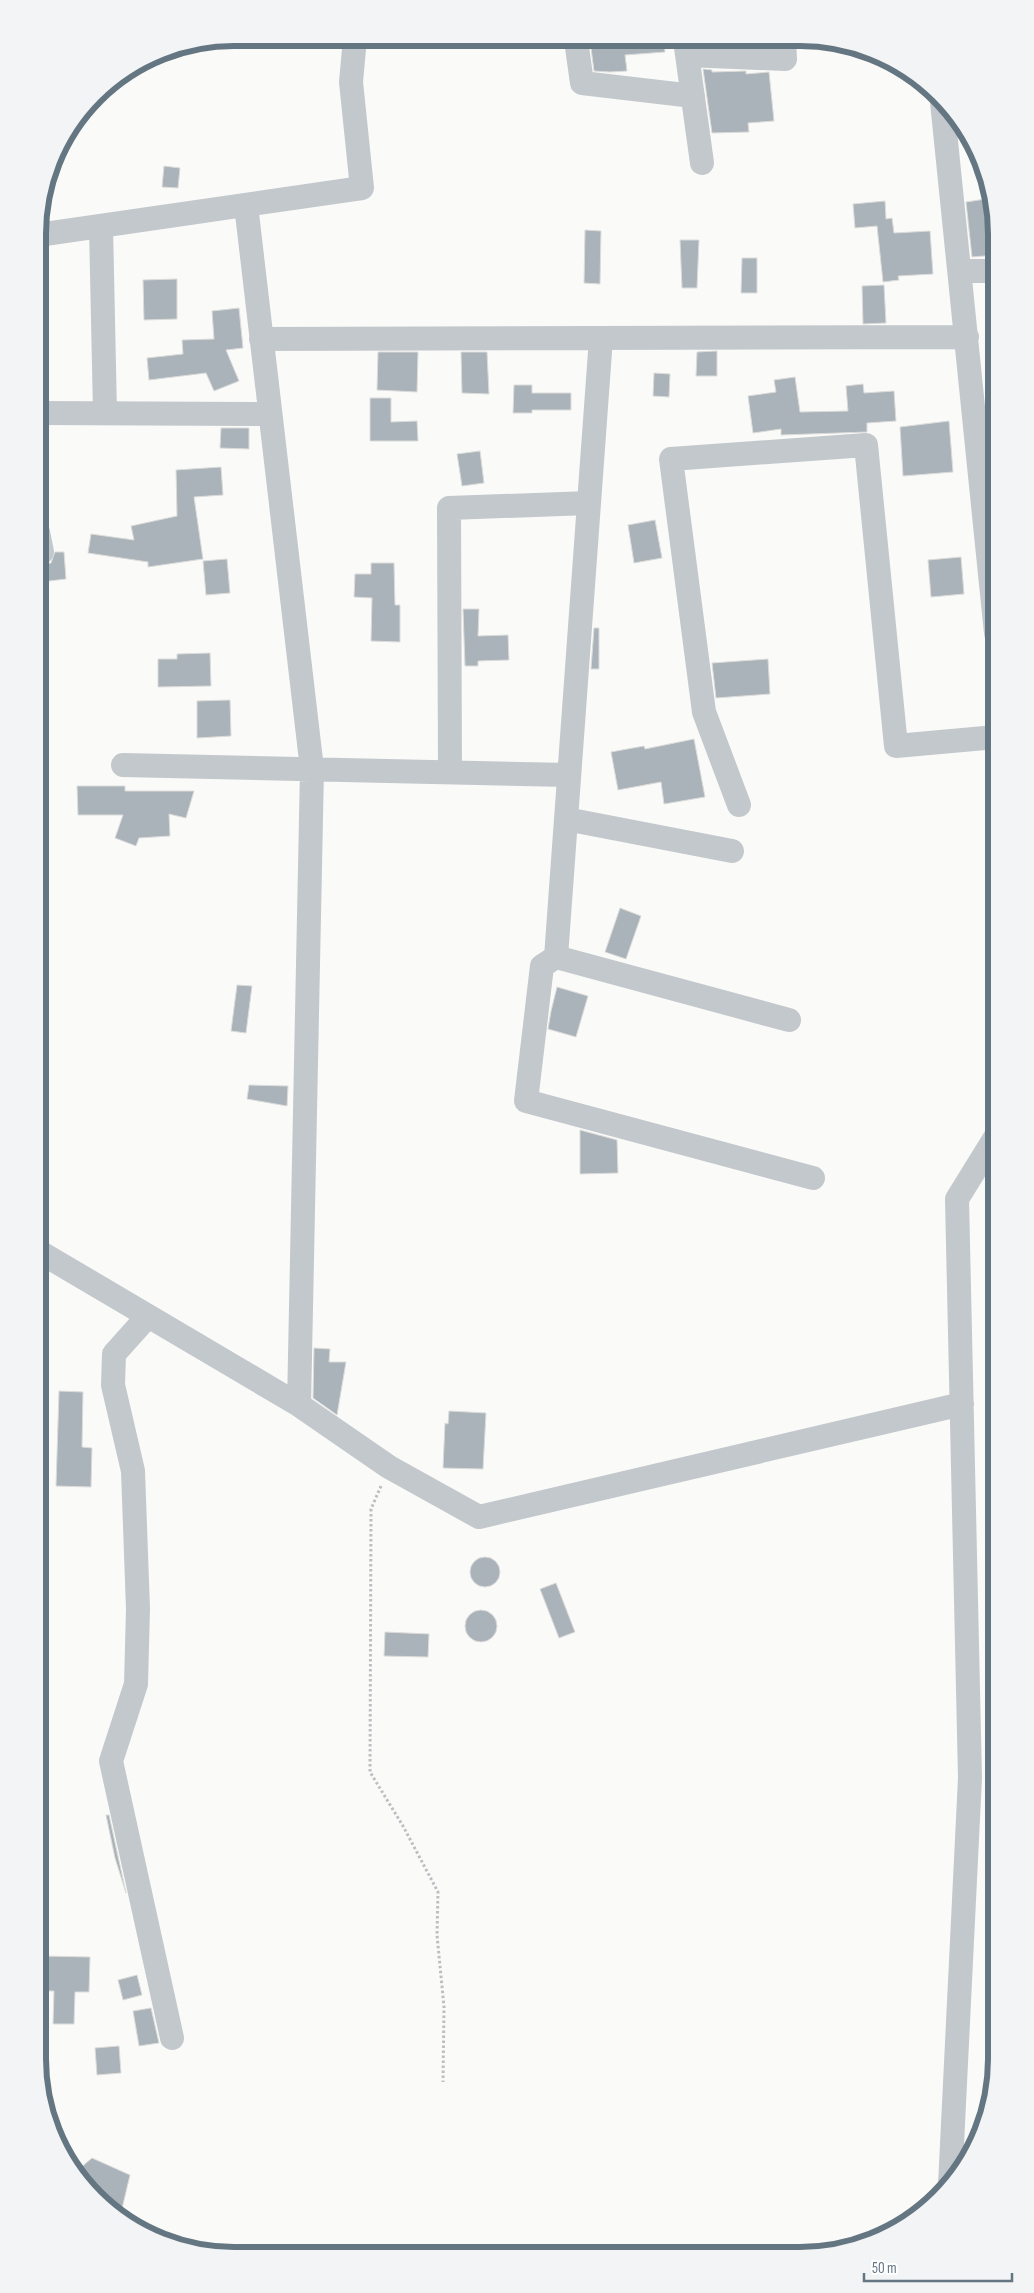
<svg xmlns="http://www.w3.org/2000/svg" width="1034" height="2293" font-family="'Sofia Sans Condensed',sans-serif">
	<rect width="100%" height="100%" fill="#fafaf8"/>
	<!-- building -->
	<path fill="#aab3b9" stroke="#dcdcda" d="M590,40H664L665,52L625,55L627,71L610,72L594,71Z
		M703,69L712,70V72L746,71V74L769,72L774,121L748,123L749,132L712,133Z
		M164,166L180,168L178,188L162,187Z
		M992,198L996,235V255L972,257L966,202Z
		M885,201L886,219L892,218L894,233L930,231L933,274L898,276L899,280L883,282L877,226L855,228L853,204Z
		M585,230L601,231L600,284L584,283Z
		M680,240H699L697,288H682Z
		M742,258H757V293H741Z
		M177,279V319L144,320L143,280Z
		M884,285L886,323L863,324L862,286Z
		M239,308L243,348L226,350L239,381L214,391L206,373L149,380L147,358L183,354L182,340L214,339L212,311Z
		M717,351V376H696L697,352Z
		M378,352H418L417,392L377,390Z
		M461,352H487L489,394L462,393Z
		M654,373L670,374L669,397L653,396Z
		M795,377L800,412L848,411L846,386L863,384L864,393L894,391L896,421L867,423V432L781,435V429L753,433L748,396L776,392L774,380Z
		M514,385H532V393H571V410H532V413H513Z
		M370,398H391V422L417,421L418,441H370Z
		M949,421L953,472L903,476L900,427Z
		M221,428H249V449L220,448Z
		M480,451L484,483L462,486L457,454Z
		M221,467L223,495L194,497L203,559L148,567V562L88,553L91,534L134,540L131,526L177,516L176,470Z
		M655,520L662,558L634,563L628,525Z
		M55,552H64L66,579L41,582L40,565L51,563Z
		M961,557L964,594L931,597L928,560Z
		M227,559L230,593L206,595L203,561Z
		M371,563H394L395,605H400V642L371,641L372,598L354,597L355,574H371Z
		M463,609H479L478,636L508,635L509,660L478,661V666H465Z
		M594,628H599V669H591Z
		M210,653L211,686L158,687V659H177V654Z
		M768,659L770,694L716,698L712,663Z
		M230,700L231,736L197,738V701Z
		M694,739L705,797L664,804L661,782L618,790L611,752L644,746L645,749Z
		M77,786H125V791H194L186,818L169,814L170,836L139,838L136,846L115,838L123,815H78Z
		M620,908L641,916L626,959L605,952Z
		M237,985L252,986L246,1033L231,1031Z
		M557,987L588,996L576,1037L548,1029L551,1011Z
		M249,1085L288,1086L287,1106L247,1099Z
		M580,1130L617,1140L618,1173L580,1174Z
		M314,1348L330,1349L329,1362H346L337,1415L313,1398Z
		M59,1391L83,1392L82,1447L92,1448L91,1487L56,1486Z
		M449,1411L486,1413L483,1469L443,1468L445,1423L448,1424Z
		M470 1572a15 15 0 1 1 30 0a15 15 0 1 1-30 0Z
		M556,1583L575,1632L559,1638L540,1589Z
		M465 1626a16 16 0 1 1 32 0a16 16 0 1 1-32 0Z
		M385,1632L429,1634L428,1657L384,1656Z
		M106,1815H109L126,1893L115,1858Z
		M40,1956L90,1957L89,1992H75L74,2024H53L54,1991H39Z
		M137,1975L142,1995L123,2000L118,1980Z
		M151,2008L159,2043L139,2046L133,2011Z
		M119,2046L121,2073L97,2075L95,2048Z
		M92,2158L130,2175L120,2217L104,2206L86,2185L79,2169Z"/>
	<g fill="none" stroke-linecap="round" stroke-linejoin="round">
		<!-- path -->
		<path stroke="#bbbfc2" stroke-width="3" stroke-dasharray="2.5 2.5" stroke-linecap="butt" d="M381,1486L371,1509L370,1772L403,1826L438,1892L437,1935L444,2007L443,2082"/>
		<!-- minor -->
		<path stroke="#c3c8cc" stroke-width="24" d="M576,40L582,83L693,96
			M685,40L702,163
			M687,55L785,59L784,41
			M942,102L996,633
			M246,205L312,769L299,1405
			M101,226L105,413
			M38,235L362,188L351,82L355,38
			M960,271H996
			M261,339L967,337
			M38,413L270,414
			M38,532L42,552
			M123,765L569,775
			M450,772L449,508L589,503
			M739,805L704,712L671,459L866,445L896,746L996,737
			M566,819L732,851
			M556,957L601,338
			M789,1020L556,957L542,966L526,1101L813,1178
			M38,1251L299,1405L389,1467L479,1517L962,1404
			M148,1316L114,1354L113,1385L133,1471L138,1609L136,1684L111,1761L172,2038
			M950,2185L970,1778L957,1199L996,1136"/>
	</g>
	<!-- crop -->
	<path d="M0 0H1034V2293H0ZM234 46H800A188 188 0 0 1 988 234V2059A188 188 0 0 1 800 2247H234A188 188 0 0 1 46 2059V234A188 188 0 0 1 234 46Z" fill="#f3f4f5" fill-rule="evenodd"/>
	<path fill="none" stroke="#657683" stroke-width="6" d="M234 46H800A188 188 0 0 1 988 234V2059A188 188 0 0 1 800 2247H234A188 188 0 0 1 46 2059V234A188 188 0 0 1 234 46Z"/>
	<!-- scale -->
	<path d="M864 2273v8h148v-8" fill="none" stroke="#657683" stroke-width="2.5"/>
	<text x="872" y="2273" font-size="15" fill="#657683" stroke="#ffffff" stroke-width="4" paint-order="stroke">50 m</text>
</svg>
